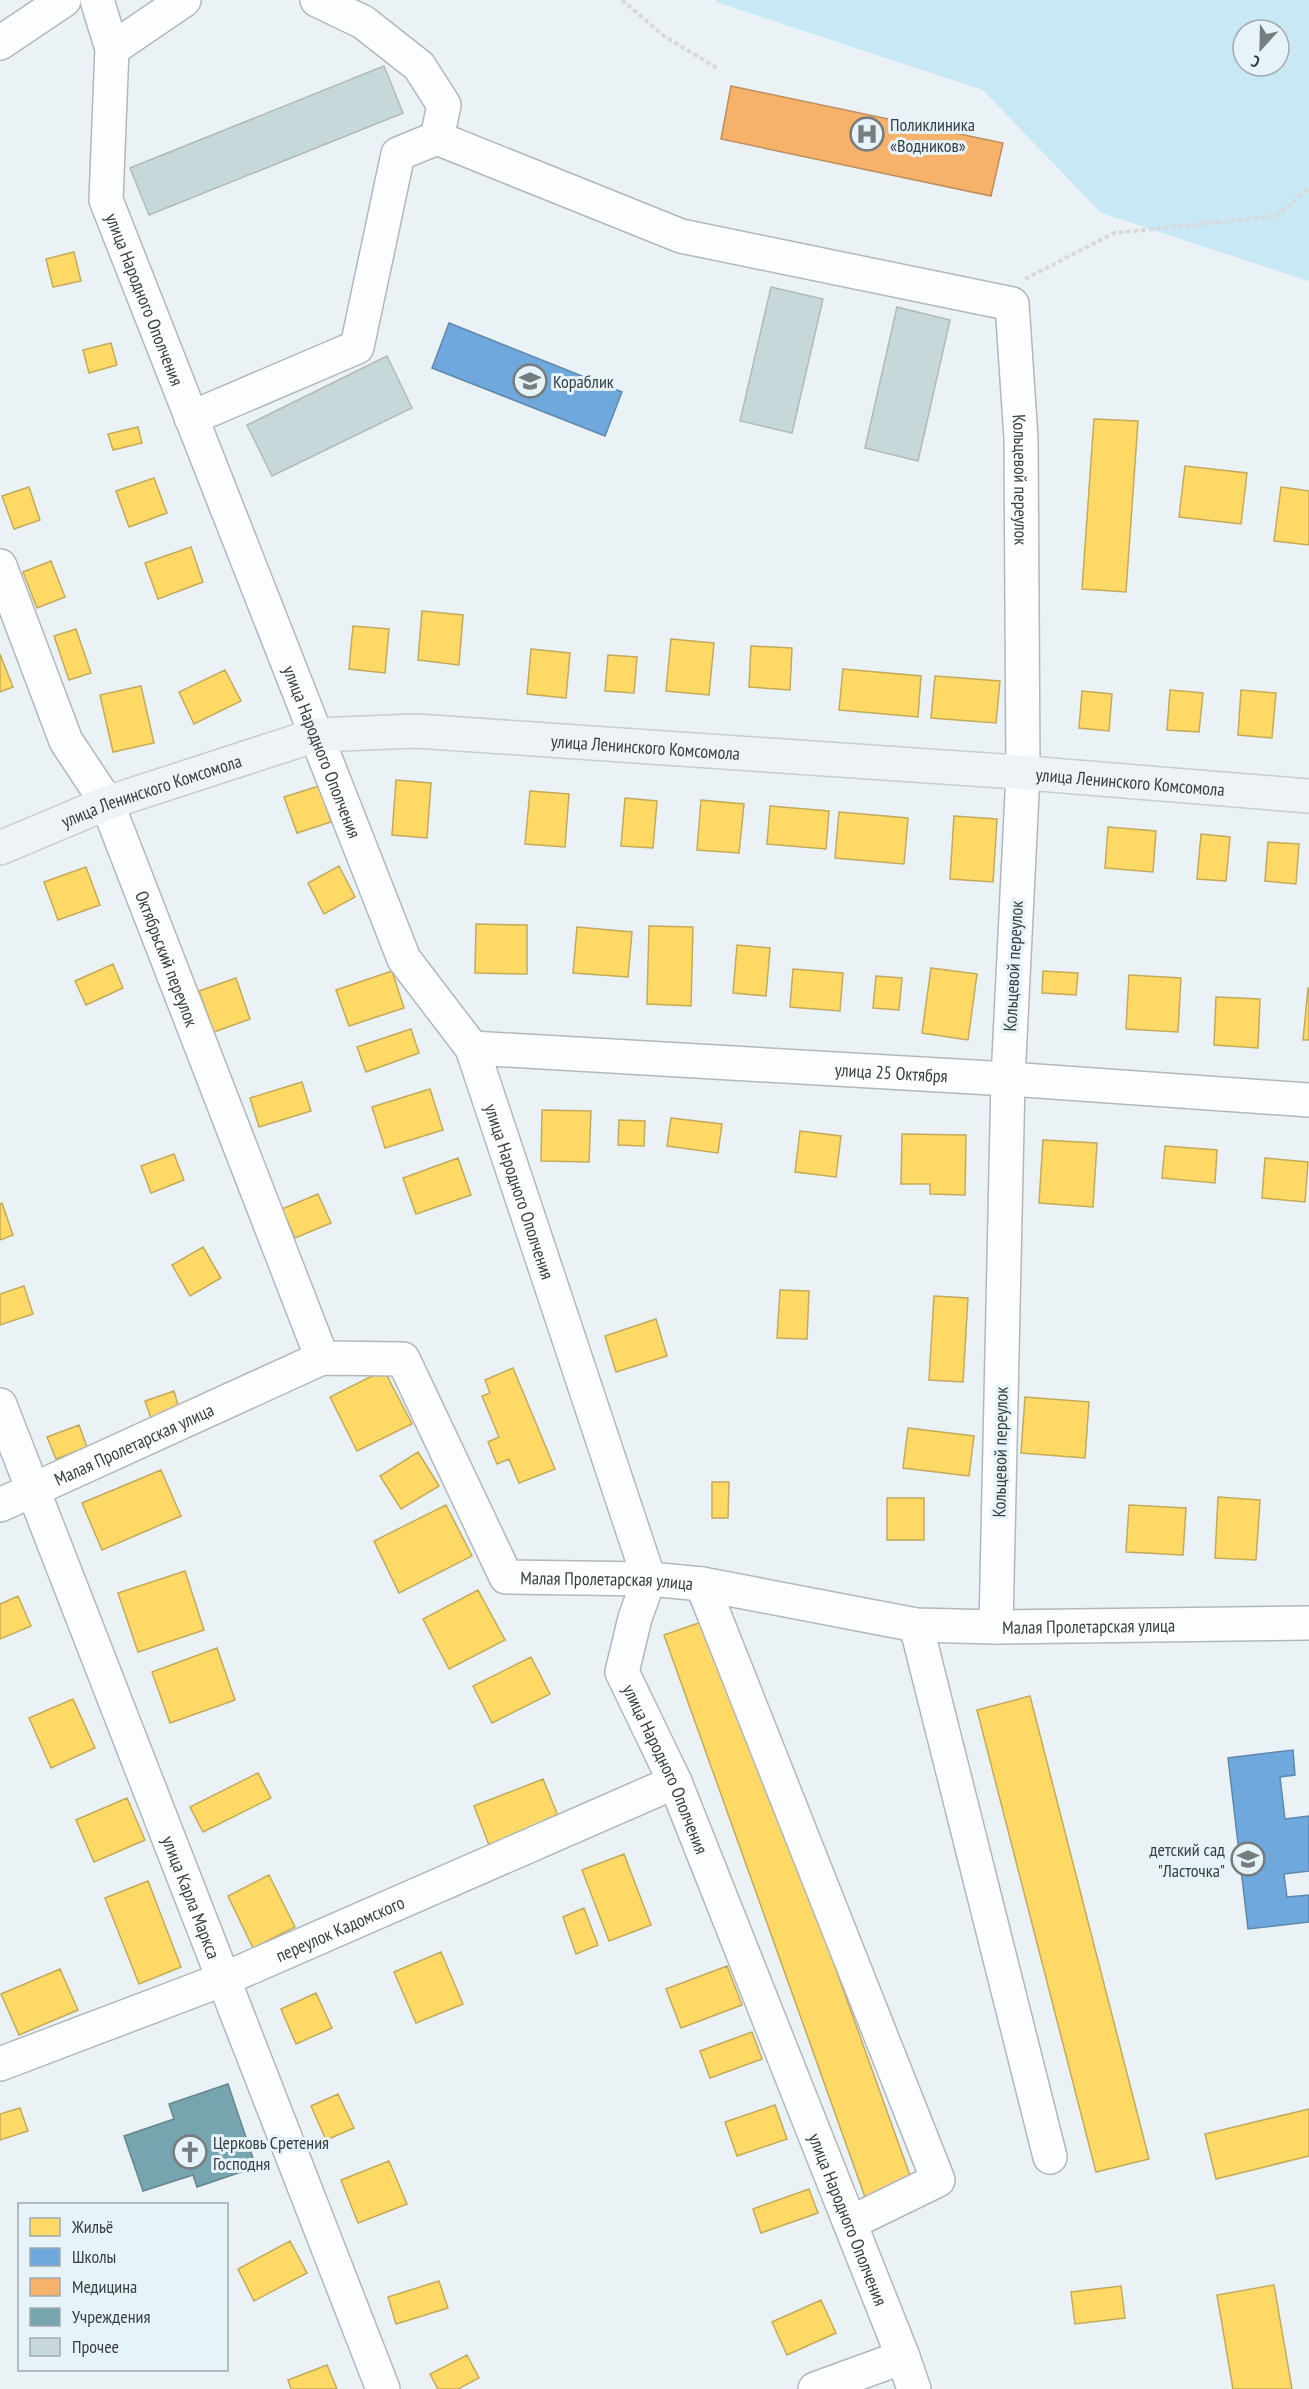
<svg xmlns="http://www.w3.org/2000/svg" width="1309" height="2389" font-family="'PT Sans Narrow',sans-serif">
	<rect width="100%" height="100%" fill="#eaf2f5"/>
	<!-- green -->
	<path fill="#c9e8f5" fill-rule="evenodd" d="M717,0H1309V281L1101,213L983,90L716,2ZM1243,30H1279V66H1243Z"/>
	<!-- homes -->
	<path fill="#ffd966" stroke="#c4aa5b" stroke-width="1.5" d="M74,252L81,281L53,287L46,259Z
		M111,343L117,365L89,373L83,350Z
		M1094,419L1138,421L1126,592L1082,589Z
		M138,427L142,443L113,450L108,434Z
		M1185,466L1247,473L1241,524L1179,517Z
		M154,478L167,513L129,527L116,491Z
		M29,487L40,520L14,529L2,496Z
		M1281,487L1309,491V545L1274,541Z
		M191,547L203,582L158,599L145,563Z
		M51,561L65,597L37,608L23,572Z
		M422,611L463,615L459,665L418,660Z
		M353,626L389,629L385,673L349,669Z
		M76,629L91,673L69,680L54,636Z
		M671,639L714,643L709,695L666,691Z
		M751,646L792,648L790,690L749,687Z
		M531,649L570,653L566,698L527,694Z
		M0,654L13,687L0,692Z
		M608,655L637,657L634,693L605,691Z
		M843,669L921,676L918,717L839,710Z
		M225,670L241,701L194,724L179,692Z
		M935,676L1000,681L996,723L931,718Z
		M141,686L154,743L113,752L100,695Z
		M1170,690L1203,693L1199,732L1167,730Z
		M1241,690L1276,693L1272,738L1238,735Z
		M1082,691L1112,694L1109,731L1079,728Z
		M396,780L431,783L427,838L392,835Z
		M319,786L331,822L297,833L284,797Z
		M530,791L569,794L565,847L525,844Z
		M625,798L657,801L653,848L621,846Z
		M701,800L744,804L739,853L697,850Z
		M770,806L829,811L826,849L767,844Z
		M839,812L908,818L904,864L835,858Z
		M954,816L997,819L993,882L950,879Z
		M1108,827L1156,831L1153,872L1105,868Z
		M1201,834L1230,837L1226,881L1197,879Z
		M1268,842L1299,844L1296,884L1265,881Z
		M339,866L355,897L324,914L308,883Z
		M86,867L100,905L58,920L44,882Z
		M476,924L527,925V974L475,973Z
		M649,926L693,927L691,1006L647,1004Z
		M577,927L632,932L628,977L573,973Z
		M737,945L770,948L766,996L733,993Z
		M113,964L123,988L86,1005L75,981Z
		M931,968L977,974L968,1040L922,1033Z
		M793,969L843,973L840,1011L790,1007Z
		M392,971L404,1008L349,1026L336,990Z
		M1043,971L1078,973L1076,995L1042,993Z
		M1129,975L1181,978L1178,1032L1126,1029Z
		M876,976L902,978L899,1010L873,1008Z
		M236,978L250,1019L214,1032L199,991Z
		M1308,988H1309V1040H1303Z
		M1216,997L1260,999L1258,1048L1214,1045Z
		M411,1029L419,1053L366,1072L357,1047Z
		M302,1082L311,1111L259,1127L250,1098Z
		M430,1089L443,1130L385,1148L372,1107Z
		M542,1110L591,1111L589,1162L541,1161Z
		M671,1118L722,1124L718,1153L667,1146Z
		M619,1120L645,1121L644,1146L618,1145Z
		M800,1131L841,1136L836,1177L795,1172Z
		M902,1134L966,1135L965,1195L930,1194V1184H901Z
		M1043,1140L1097,1143L1093,1207L1039,1203Z
		M1165,1146L1217,1150L1215,1183L1162,1178Z
		M174,1154L184,1180L151,1193L141,1166Z
		M458,1158L471,1195L416,1214L403,1178Z
		M1265,1158L1308,1162L1305,1202L1262,1198Z
		M318,1194L331,1223L295,1238L282,1209Z
		M2,1203L13,1235L0,1240V1204Z
		M203,1247L221,1278L190,1296L172,1265Z
		M24,1286L33,1314L0,1325V1294Z
		M780,1290L809,1291L807,1339L777,1338Z
		M934,1296L968,1298L963,1382L929,1380Z
		M656,1319L667,1356L616,1372L605,1336Z
		M513,1368L555,1469L519,1483L509,1459L497,1464L488,1442L499,1437L482,1396L490,1393L485,1380Z
		M384,1370L412,1424L357,1451L330,1397Z
		M174,1391L180,1412L152,1421L145,1401Z
		M1025,1397L1089,1402L1085,1458L1021,1453Z
		M79,1425L87,1447L56,1459L47,1437Z
		M908,1428L974,1436L969,1476L903,1468Z
		M418,1452L439,1486L401,1509L380,1476Z
		M161,1470L181,1516L102,1550L82,1503Z
		M712,1482H729L728,1518H712Z
		M1218,1497L1260,1500L1256,1560L1215,1558Z
		M887,1498H924V1540H887Z
		M446,1505L472,1556L399,1593L374,1541Z
		M1129,1505L1186,1508L1183,1555L1126,1552Z
		M185,1571L204,1630L138,1652L118,1593Z
		M478,1590L505,1640L449,1669L423,1619Z
		M18,1596L31,1626L0,1639V1604Z
		M710,1619L912,2181L865,2197L664,1635Z
		M217,1648L235,1700L170,1723L152,1672Z
		M531,1657L550,1694L492,1723L473,1686Z
		M1030,1696L1149,2159L1096,2172L977,1710Z
		M73,1699L95,1748L51,1768L29,1718Z
		M258,1773L271,1798L203,1832L190,1807Z
		M543,1779L559,1818L489,1845L474,1806Z
		M127,1798L145,1840L94,1862L76,1820Z
		M624,1854L651,1925L609,1941L582,1870Z
		M269,1875L295,1927L253,1948L228,1896Z
		M148,1881L181,1967L139,1984L105,1898Z
		M584,1908L598,1945L576,1954L563,1917Z
		M441,1952L463,2004L416,2023L394,1972Z
		M727,1966L742,2005L681,2028L666,1989Z
		M60,1969L78,2010L19,2035L1,1994Z
		M316,1993L332,2028L296,2044L281,2009Z
		M752,2032L762,2059L710,2078L700,2051Z
		M338,2094L354,2128L326,2140L311,2106Z
		M775,2105L787,2139L737,2156L725,2122Z
		M20,2108L28,2131L0,2140V2114Z
		M1309,2109V2156L1216,2179L1205,2134Z
		M389,2161L407,2204L358,2223L341,2180Z
		M809,2189L818,2213L761,2233L753,2209Z
		M290,2241L307,2273L254,2301L238,2269Z
		M439,2281L448,2308L396,2324L388,2297Z
		M1274,2285L1292,2389H1233L1217,2295Z
		M1121,2286L1125,2318L1075,2324L1071,2292Z
		M821,2300L836,2333L787,2355L772,2322Z
		M467,2355L479,2378L458,2389H438L430,2374Z
		M327,2365L337,2389H291L288,2380Z"/>
	<!-- schools -->
	<path fill="#6fa8dc" stroke="#5f88ad" stroke-width="1.5" d="M449,323L622,392L605,436L432,368Z
		M1293,1750L1295,1775L1280,1777L1285,1819L1309,1816V1871L1284,1874L1287,1897L1309,1895V1922L1248,1929L1228,1758Z"/>
	<!-- health -->
	<path fill="#f6b26b" stroke="#bd8f5e" stroke-width="1.5" d="M731,86L1003,143L991,196L721,139Z"/>
	<!-- public -->
	<path fill="#76a5af" stroke="#64868e" stroke-width="1.5" d="M228,2084L256,2167L197,2187L193,2175L143,2191L124,2136L174,2119L169,2104Z"/>
	<!-- building -->
	<path fill="#c7d8db" stroke="#b2b9ba" stroke-width="1.5" d="M384,66L403,113L149,215L130,168Z
		M771,287L823,299L792,433L740,421Z
		M897,307L950,320L918,461L865,448Z
		M387,356L412,408L272,476L247,425Z"/>
	<g fill="none" stroke-linecap="round" stroke-linejoin="round">
		<defs>
			<g id="minor">
				<path id="s1" d="M97,0L112,49L106,200L404,959L472,1048L649,1579L635,1618L622,1672L675,1782L903,2357L914,2389"/>
				<path d="M317,0L363,22L419,66L444,105L437,138"/>
				<path d="M0,43L64,0"/>
				<path d="M112,49L184,0"/>
				<path id="s2" d="M191,418L357,347L398,154L437,138L681,236L1012,304L1021,438L1023,773L1008,1079L996,1627"/>
				<path id="s3" d="M0,566L66,741L107,803L322,1358"/>
				<path id="s4" d="M472,1048L1008,1079L1309,1100"/>
				<path id="s5" d="M0,1405L383,2389"/>
				<path id="s6" d="M0,1505L322,1358L403,1359L506,1577L649,1579L702,1584L916,1625L996,1627L1309,1623"/>
				<path d="M702,1584L938,2180L850,2223"/>
				<path d="M916,1625L1050,2157"/>
				<path id="s7" d="M0,2064L224,1979L675,1782"/>
				<path d="M815,2389L903,2357"/>
			</g>
			<g id="major">
				<path id="s8" d="M0,848L107,803L316,735L416,731L1002,771L1309,796"/>
			</g>
		</defs>
		<!-- minor casing -->
		<use href="#minor" stroke="#b2b8ba" stroke-width="36"/>
		<!-- major casing -->
		<use href="#major" stroke="#c9cccd" stroke-width="36"/>
		<!-- path -->
		<path stroke="#d7d9da" stroke-width="4" stroke-dasharray="4.5 3" stroke-linecap="butt" d="M622,0L664,36L717,68
			M1025,279L1114,233L1276,216L1309,188"/>
		<!-- minor -->
		<use href="#minor" stroke="#fcfdfe" stroke-width="33"/>
		<!-- major -->
		<use href="#major" stroke="#edf3f7" stroke-width="33"/>
	</g>
	<!-- icons -->
	<defs>
		<symbol id="hospital-ring" viewBox="-11 -11 22 22"><circle r="9.5" fill="#e6f3f9" stroke="#777d7f" stroke-width="1.5"/><path d="M-5-5h3v3.5h4V-5h3V5h-3V1.5h-4V5h-3Z" fill="#777d7f"/></symbol>
		<symbol id="school-ring" viewBox="-11 -11 22 22"><circle r="9.5" fill="#e6f3f9" stroke="#777d7f" stroke-width="1.5"/><path d="M0-5L7-2L0 1L-7-2ZM-4 1L0 2.5L4 1V4Q0 6-4 4Z" fill="#777d7f"/></symbol>
		<symbol id="church-ring" viewBox="-11 -11 22 22"><circle r="9.5" fill="#e6f3f9" stroke="#777d7f" stroke-width="1.5"/><path d="M-1.2-6h2.4v3.5h3.3v2.4h-3.3V6h-2.4V-.1h-3.3v-2.4h3.3Z" fill="#777d7f"/></symbol>
	</defs>
	<g fill-rule="evenodd">
		<use href="#hospital-ring" x="848" y="115" width="38" height="38"/>
		<use href="#school-ring" x="511" y="362" width="38" height="38"/>
		<use href="#school-ring" x="1229" y="1840" width="38" height="38"/>
		<use href="#church-ring" x="171" y="2133" width="38" height="38"/>
	</g>
	<g text-anchor="middle" dominant-baseline="central" stroke-width="6" stroke-linejoin="round" paint-order="stroke">
		<!-- poi labels -->
		<g font-size="18" fill="#393e40" stroke="#e6f3f9" text-anchor="start">
			<text x="890" y="124">Поликлиника<tspan x="890" dy="21">«Водников»</tspan></text>
			<text x="553" y="381">Кораблик</text>
			<text x="1225" y="1849" text-anchor="end">детский сад<tspan x="1225" dy="21">"Ласточка"</tspan></text>
			<text x="213" y="2142">Церковь Сретения<tspan x="213" dy="21">Господня</tspan></text>
		</g>
		<!-- street labels -->
		<g font-size="18" fill="#393e40" stroke="#e6f3f9">
			<text stroke="none"><textPath href="#s1" startOffset="309">улица Народного Ополчения</textPath></text>
			<text stroke="none"><textPath href="#s2" startOffset="1197">Кольцевой переулок</textPath></text>
			<text stroke="none"><textPath href="#s8" startOffset="666">улица Ленинского Комсомола</textPath></text>
			<text stroke="none"><textPath href="#s1" startOffset="795">улица Народного Ополчения</textPath></text>
			<text stroke="none"><textPath href="#s8" startOffset="1152">улица Ленинского Комсомола</textPath></text>
			<text stroke="none"><textPath href="#s8" startOffset="162">улица Ленинского Комсомола</textPath></text>
			<text stroke="none"><textPath href="#s3" startOffset="428">Октябрьский переулок</textPath></text>
			<text transform="translate(1013 966) rotate(-87)">Кольцевой переулок</text>
			<text stroke="none"><textPath href="#s4" startOffset="420">улица 25 Октября</textPath></text>
			<text stroke="none"><textPath href="#s1" startOffset="1281">улица Народного Ополчения</textPath></text>
			<text stroke="none"><textPath href="#s6" startOffset="147">Малая Пролетарская улица</textPath></text>
			<text transform="translate(1000 1452) rotate(-89)">Кольцевой переулок</text>
			<text stroke="none"><textPath href="#s6" startOffset="777">Малая Пролетарская улица</textPath></text>
			<text stroke="none"><textPath href="#s6" startOffset="1263">Малая Пролетарская улица</textPath></text>
			<text stroke="none"><textPath href="#s1" startOffset="1893">улица Народного Ополчения</textPath></text>
			<text stroke="none"><textPath href="#s5" startOffset="528">улица Карла Маркса</textPath></text>
			<text stroke="none"><textPath href="#s7" startOffset="366">переулок Кадомского</textPath></text>
			<text stroke="none"><textPath href="#s1" startOffset="2379">улица Народного Ополчения</textPath></text>
		</g>
	</g>
	<!-- legend -->
	<rect x="18" y="2203" width="210" height="168" fill="#e6f3f9" stroke="#a1abaf" stroke-width="1.5"/>
	<rect x="30" y="2218" width="30" height="18" fill="#ffd966" stroke="#a1abaf" stroke-width="1.5"/>
	<text x="72" y="2233" font-size="18" fill="#393e40">Жильё</text>
	<rect x="30" y="2248" width="30" height="18" fill="#6fa8dc" stroke="#a1abaf" stroke-width="1.5"/>
	<text x="72" y="2263" font-size="18" fill="#393e40">Школы</text>
	<rect x="30" y="2278" width="30" height="18" fill="#f6b26b" stroke="#a1abaf" stroke-width="1.5"/>
	<text x="72" y="2293" font-size="18" fill="#393e40">Медицина</text>
	<rect x="30" y="2308" width="30" height="18" fill="#76a5af" stroke="#a1abaf" stroke-width="1.5"/>
	<text x="72" y="2323" font-size="18" fill="#393e40">Учреждения</text>
	<rect x="30" y="2338" width="30" height="18" fill="#c7d8db" stroke="#a1abaf" stroke-width="1.5"/>
	<text x="72" y="2353" font-size="18" fill="#393e40">Прочее</text>
	<!-- north arrow -->
	<g transform="translate(1261 48) rotate(202)"><circle r="28" fill="#e6f3f9" stroke="#a1abaf" stroke-width="1.5"/>
	<path d="M0-4.5L10 22L0 15L-10 22Z" fill="#777d7f"/>
	<text y="-9" font-size="16" font-weight="bold" text-anchor="middle" fill="#393e40">С</text>
	</g>
</svg>
